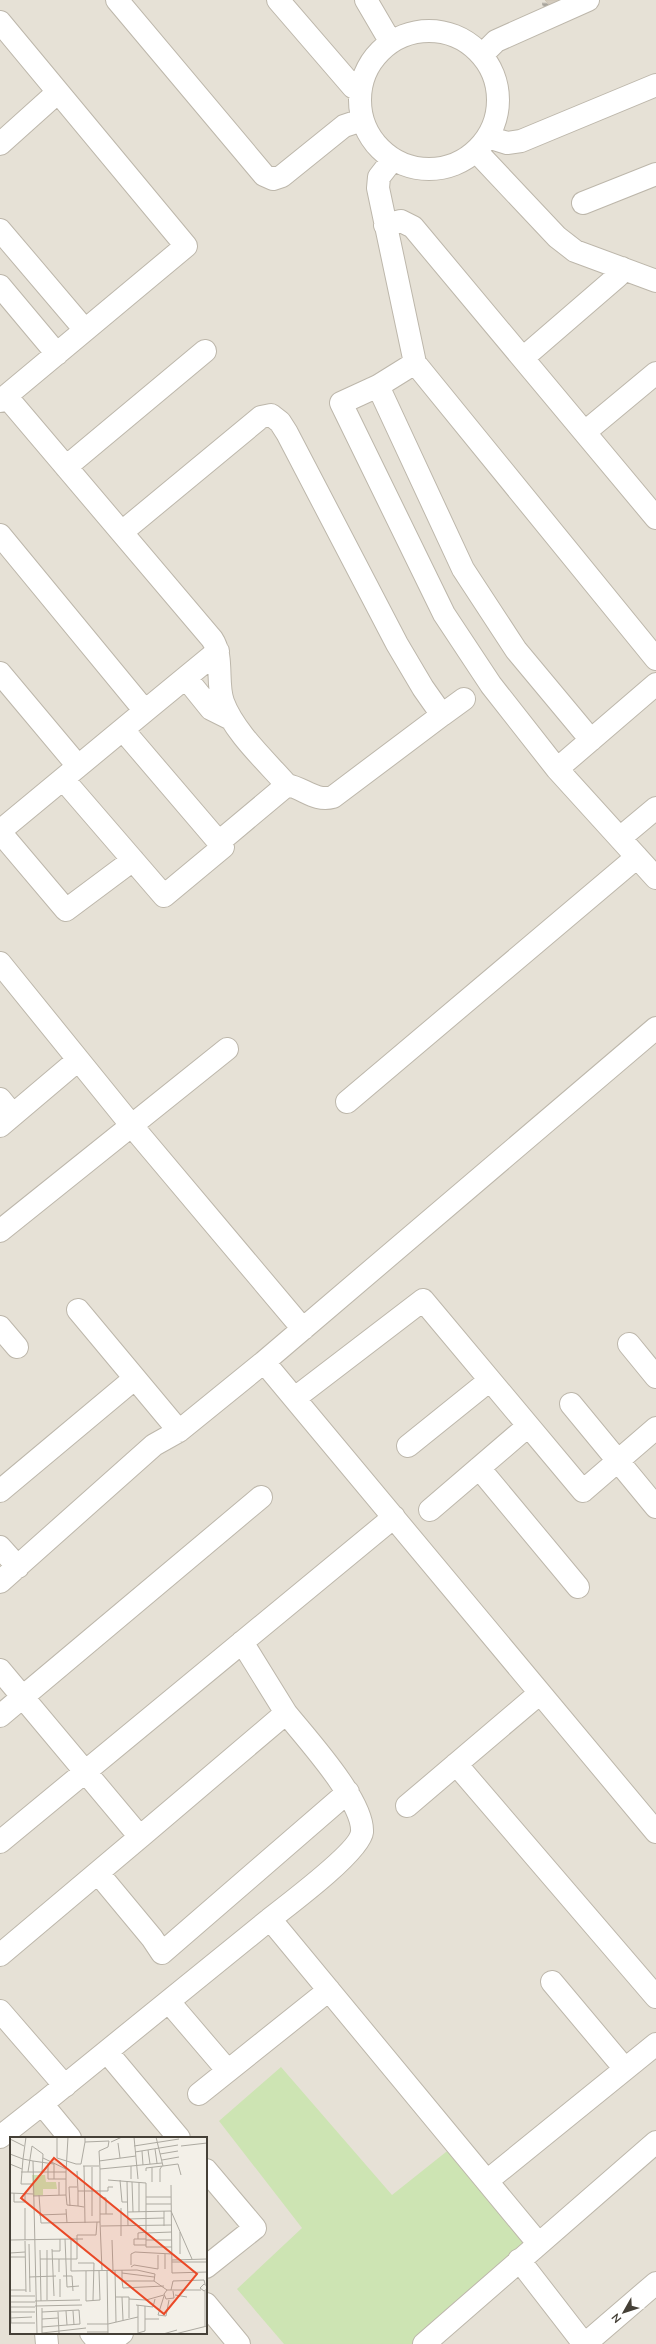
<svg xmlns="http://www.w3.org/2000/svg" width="656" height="2344" font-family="'Nunito Sans',sans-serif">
	<defs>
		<filter id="shadow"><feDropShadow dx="-3.5" dy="3.5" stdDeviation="0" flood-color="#0004"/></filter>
	</defs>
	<rect width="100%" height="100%" fill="#f3f0e8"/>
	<!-- residential -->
	<path fill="#e6e1d6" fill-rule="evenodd" d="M0,0H656V2344H0ZM11,2138H206V2333H11Z"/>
	<!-- green -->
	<path fill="#cde4b3" d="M281,2067L392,2195L456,2144L538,2243L424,2344H284L237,2289L302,2228L219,2121Z"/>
	<!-- building -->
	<path fill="#d3cbbe" stroke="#cec3b2" filter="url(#shadow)" d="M545,0H573L554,10Z"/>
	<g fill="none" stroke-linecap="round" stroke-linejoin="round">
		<defs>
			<path id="minor" d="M117,0L264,175L273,179L282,176L344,126L362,120
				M278,0L353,87L360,91
				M366,0L390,41
				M0,22L186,246L0,401
				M360 100a69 69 0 1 1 138 0a69 69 0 1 1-138 0Z
				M482,55L496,41L588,0
				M488,137L507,143L521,141L656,85
				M0,144L58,92
				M476,151L557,237L575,251L656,281
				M393,159L379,177L378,188L415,363L656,659
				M583,203L656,174
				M385,225L401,221L413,227L656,518
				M0,230L85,330
				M0,286L57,354
				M523,358L618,276L622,268
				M415,363L378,386L341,403L444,614L491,685L557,769L656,878
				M378,386L463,569L516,650L591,740
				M6,396L212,639C224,657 216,682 223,702C234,732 266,761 287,785C304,788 315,802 333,797L442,715
				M585,432L656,373
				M66,467L205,351
				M122,532L261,417L271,415L280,422L287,433L397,644L423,688L442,715L464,699
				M0,535L145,711L0,831
				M0,673L78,766
				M186,678L211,709L231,719
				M145,711L218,651
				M557,769L656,684
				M63,779L164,896L223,847L123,730
				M0,832L66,910L133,860
				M620,838L656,808
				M219,842L287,785
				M0,963L132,1126L303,1329
				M0,1099L13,1115
				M347,1102L637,857
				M0,1126L78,1060
				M0,1231L227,1049
				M78,1310L179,1431
				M0,1327L17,1347
				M629,1344L656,1377
				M264,1362L656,1028
				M295,1398L423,1300L583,1491L656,1428
				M571,1404L656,1507
				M408,1446L490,1380
				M479,1468L578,1587
				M0,1491L134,1379
				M430,1510L528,1426
				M0,1547L18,1567
				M0,1582L154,1445L179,1431L264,1362L656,1832
				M0,1670L140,1837L0,1955
				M0,1716L261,1497
				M456,1764L656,1997
				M407,1806L540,1693
				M140,1837L286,1713L242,1642
				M0,1842L394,1517
				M98,1873L152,1938L162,1953L348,1792
				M270,1919C288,1905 360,1851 362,1832C364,1801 306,1738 286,1713
				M552,1982L625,2069
				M169,2002L228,2071
				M0,2011L65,2086
				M107,2052L179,2138
				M199,2094L329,1990
				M42,2104L270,1919L538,2243
				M0,2137L42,2104L70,2138
				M206,2170L255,2228L206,2267
				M487,2181L656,2044
				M519,2260L584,2344
				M206,2304L239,2344
				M46,2333L47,2344
				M91,2333L100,2344
				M107,2344L122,2333
				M424,2344L656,2142
				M585,2344L656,2283"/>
		</defs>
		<!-- minor casing -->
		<use href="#minor" stroke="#bdb7ab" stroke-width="24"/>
		<!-- minor -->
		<use href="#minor" stroke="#fff" stroke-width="22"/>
	</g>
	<!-- overview -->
	<g transform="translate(10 2137)">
		<rect width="197" height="197" fill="#f3f0e8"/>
		<path d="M22,38H35L36,45H46L47,52H33V58L23,59Z" fill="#cde4b3"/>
		<path fill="none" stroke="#adaaa1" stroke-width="1" d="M16,0L13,22L23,24L27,197M47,0V21L66,27H71L75,5M75,0V5L99,4L98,10L89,14L90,32L152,26M124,0L128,42M146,0L153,29L168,27L171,38M0,2L14,9M101,5L112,0M108,6L110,21M124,9L169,2M171,9L197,6M145,12L147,26M138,13L140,27M132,14L133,28M125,15L168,8M0,17L13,22L11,47H23M150,17L168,14M33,21L56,32M152,23L169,20M23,24L44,27V42M89,24L126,19M0,27L12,32M38,27V42H56M73,29H89M74,29L75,86M121,29V42M82,30V79M67,34L68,54H98V50H103M136,34V31L153,29M11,35H56L58,0M18,35L22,9L33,17L32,35M98,43L136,46V110H162M110,43L112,65H117M117,44L118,89M122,45L123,75M129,45V75M142,45V30M150,45V32L152,29M161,48L162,136L197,135M68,54V69L74,70M0,56L23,57M4,56V65H15V56M29,58L31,86L90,85V32M49,58V45M56,58L57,68L68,69M23,59L56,58V35M90,60L96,61V77M136,60H161M136,67H161M60,69L59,50H67M15,71V103M56,72L57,86M154,74V89M118,75L161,74L182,122M90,77H103M29,78L56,77M118,82L154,81M90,85L92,133M91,89L162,88M136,96L162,95M111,99V71M55,102L57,150L69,149M73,102H61V134L127,133L145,137L144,144M128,102V96L136,95M136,102H124V108H136M0,103L61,102M102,103L103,133M136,103H162M15,104L16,155M19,107L20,155M42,112L44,159M30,113L31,164M37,113V163M42,114H50V102M0,116L15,115M155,117V132M170,117V95M0,120H15M30,122H67V98H86L87,85M49,122V135M162,123L197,122M162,125H197M68,126H84L83,163M121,128V117L125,115L162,117M121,130L124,128L148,132V118M97,133L98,197M105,133L106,185M112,133V144H144L157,153M76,134V164L90,163L89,134M112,136L144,140M53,139H62L63,154M19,140L46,139M50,142V160M0,144L1,186M112,144L113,151L154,149M197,149L194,147L190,151L194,154L197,152M0,153H16M161,153L163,144L194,143L195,147M163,154L164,161L156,162L154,157L157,153H191M195,154V189M165,158L177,160M0,159H25M154,159L148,178L156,179L159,163M105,160H119V181M112,160L113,183M119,162L136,163L154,158M25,164L70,163M0,165H25M126,168L143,170L145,162M128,168V196M25,169L72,168M0,170H25M32,171V197M56,174L57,188M63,174L64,188M0,175H25M32,175L69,173L70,187L32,190M48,175L49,196M1,181L22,180M32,182L48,181M135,182H149M0,186H25M77,187H98L128,180M77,195H98M32,196L76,191M128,196L135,194V169M153,197L167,193M165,197L197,189"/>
		<path fill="#ea4927" fill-opacity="0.15" stroke="#ea4927" stroke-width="2" d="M44,21L187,137L154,177L11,61Z"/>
		<rect width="197" height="197" fill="none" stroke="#454037" stroke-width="2"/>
	</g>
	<!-- north arrow -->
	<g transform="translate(624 2312) rotate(231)" stroke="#ffffff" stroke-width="3" paint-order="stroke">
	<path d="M0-3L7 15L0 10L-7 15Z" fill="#454037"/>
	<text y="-6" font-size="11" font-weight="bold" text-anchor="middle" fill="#454037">N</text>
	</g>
</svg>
